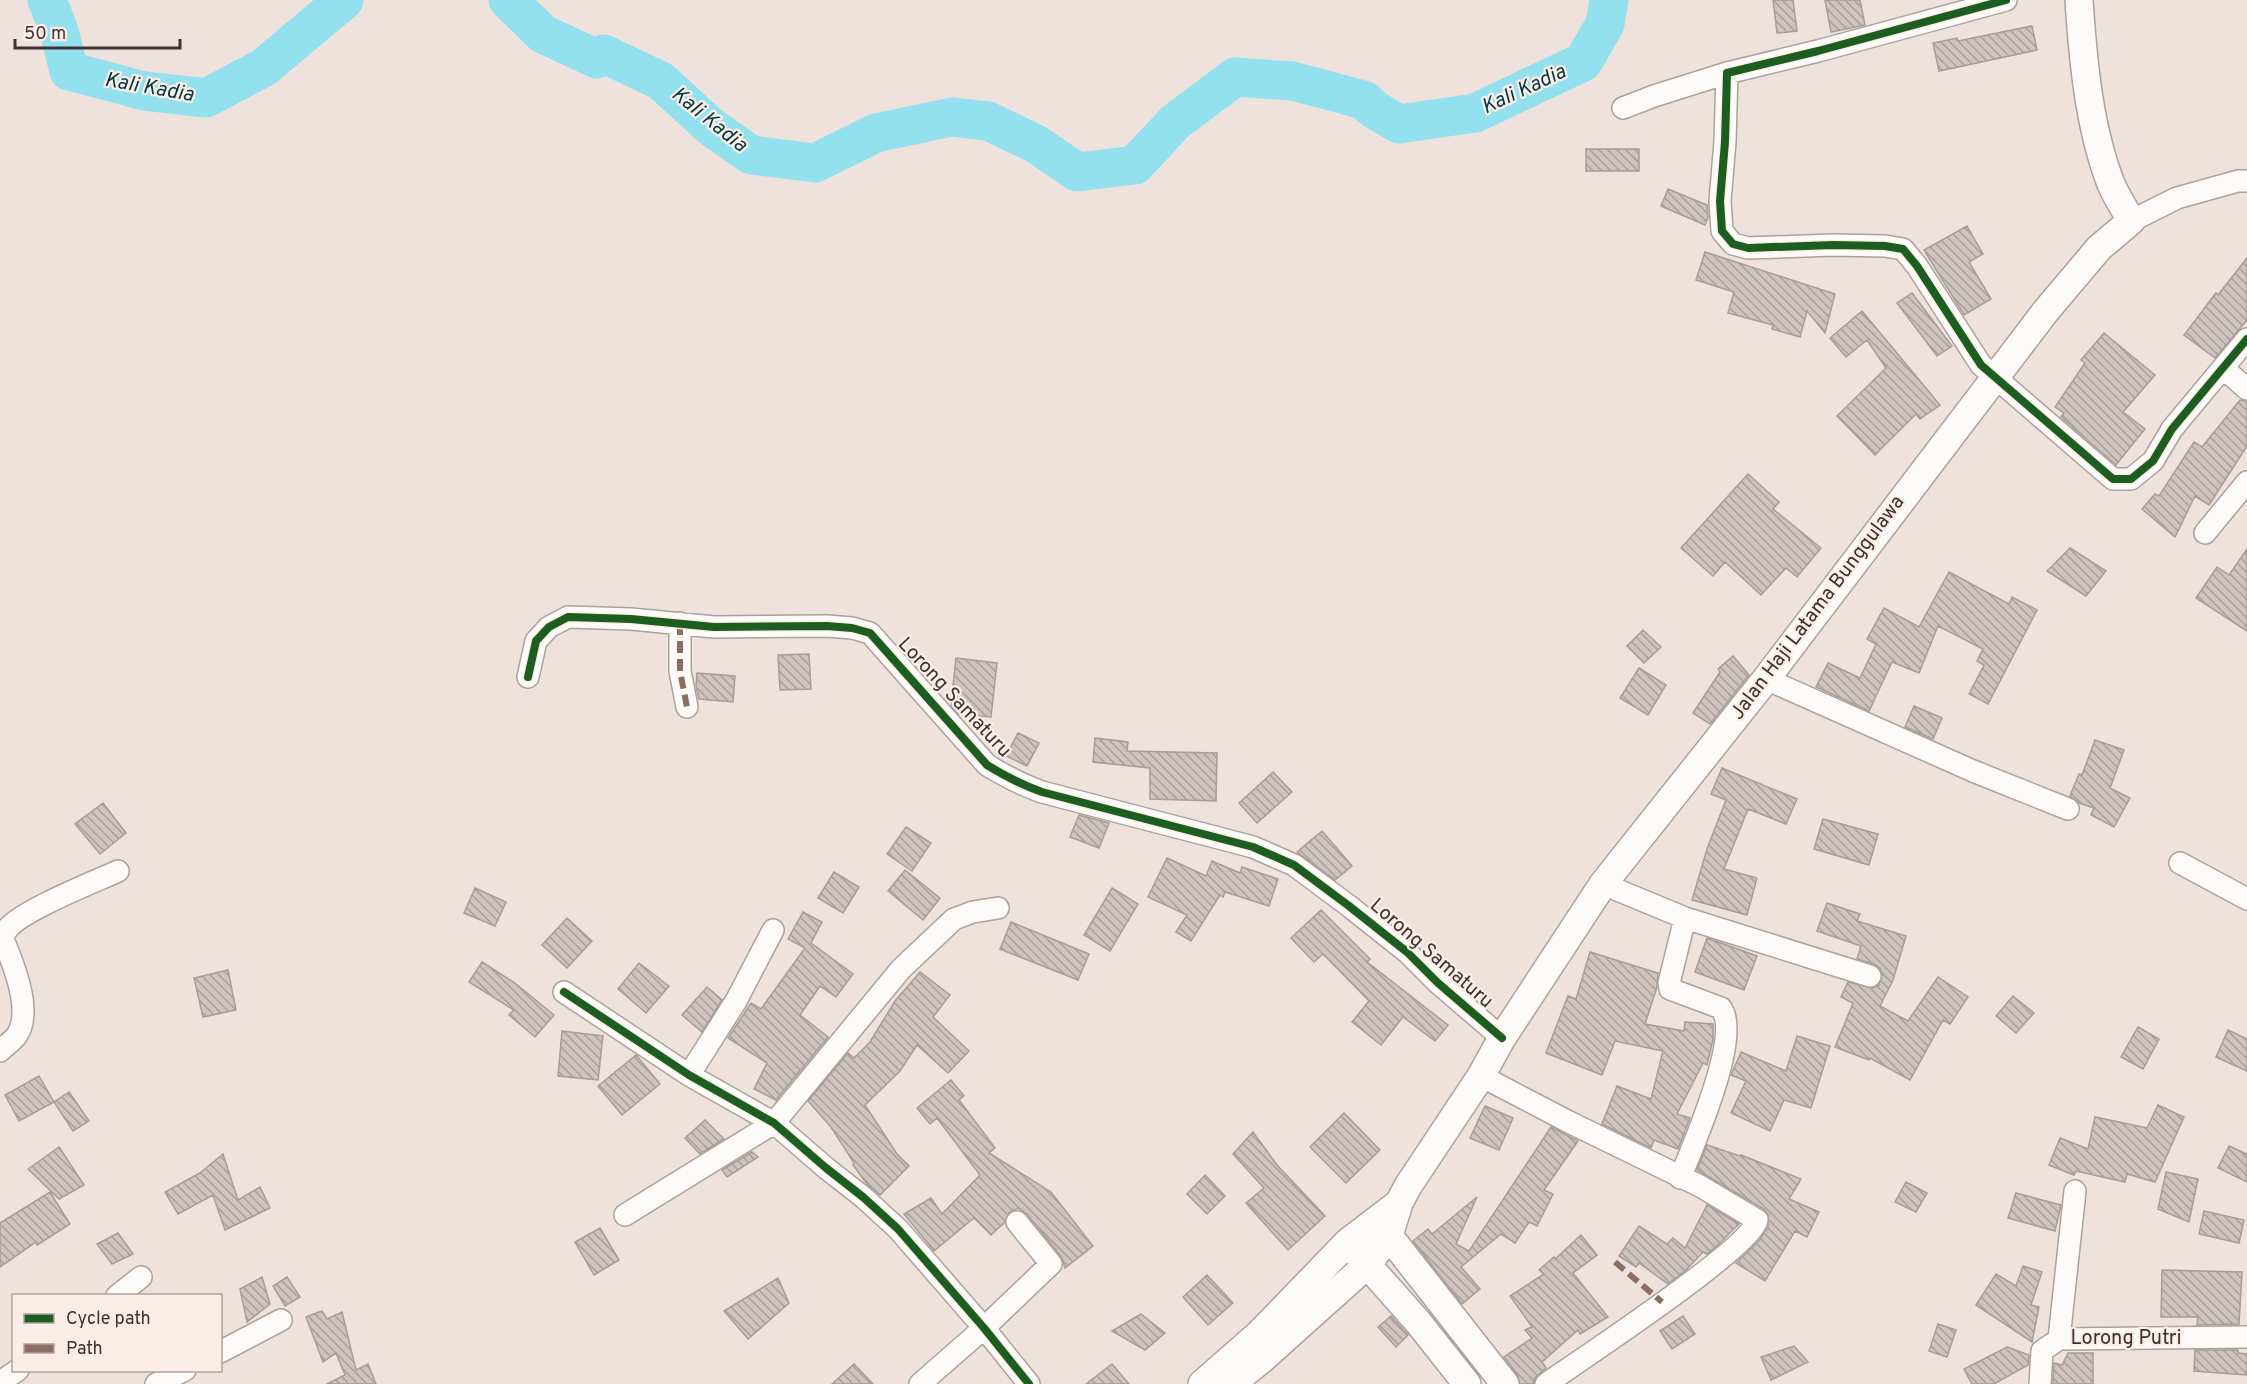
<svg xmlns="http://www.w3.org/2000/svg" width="2247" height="1384" font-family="Overpass,sans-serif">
	<defs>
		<pattern id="building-back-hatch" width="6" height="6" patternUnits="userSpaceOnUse" patternTransform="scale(1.5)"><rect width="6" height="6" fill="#cdc3bf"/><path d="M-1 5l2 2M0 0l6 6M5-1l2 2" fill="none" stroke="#a89f9c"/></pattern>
	</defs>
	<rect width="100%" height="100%" fill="#efe2dc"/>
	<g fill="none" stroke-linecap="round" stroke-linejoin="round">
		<!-- river -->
		<path stroke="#93e1ee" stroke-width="39" d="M47,0L59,31L69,71L144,91L206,98L263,68L344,0
			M508,0L543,34L597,59L604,54L661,81L710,126L751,155L815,163L876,133L952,117L988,121L1036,144L1077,172L1135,165L1175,122L1235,77L1292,81L1364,100L1375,110L1399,124L1475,113L1583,62L1605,24L1609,0"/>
	</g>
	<!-- building -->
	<path fill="url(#building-back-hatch)" stroke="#a69c98" stroke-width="1.5" d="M1773,0H1793L1797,31L1777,33Z
		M1825,0H1860L1865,25L1831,32Z
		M2032,26L2037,50L1939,71L1933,43L1957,38L1958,41Z
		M1586,149H1639V171H1586Z
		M1668,189L1707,205L1708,217L1705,225L1661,206Z
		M1967,226L1983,254L1969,262L1991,299L1964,315L1924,250Z
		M1705,252L1835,294L1825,333L1807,311L1800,337L1772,329L1773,325L1728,313L1734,292L1696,280Z
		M2247,258V320L2215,358L2184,335L2216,293L2218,295Z
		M1912,293L1952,346L1937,356L1897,303Z
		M1862,311L1940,405L1920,419L1916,414L1875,455L1837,416L1886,368L1867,340L1846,357L1830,338Z
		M2104,333L2155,375L2123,412L2145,429L2116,465L2061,417L2064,413L2055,407L2085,363L2081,360Z
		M2240,400L2247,401V446L2209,505L2195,496L2175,537L2142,509L2155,494L2159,496L2194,442L2202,447Z
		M1748,474L1779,502L1773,509L1821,548L1797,577L1786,568L1761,595L1725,562L1713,576L1681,548Z
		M2070,548L2106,571L2086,596L2047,571Z
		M2247,549V631L2196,598L2217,567L2229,575Z
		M1949,572L2009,604L2012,597L2037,610L1988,704L1969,694L1984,665L1977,661L1983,649L1938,626L1919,673L1892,662L1869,711L1816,687L1828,663L1860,678L1876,644L1867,639L1884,608L1919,627Z
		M1643,630L1661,647L1644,663L1627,646Z
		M809,654L811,689L780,690L778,655Z
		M1733,656L1749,675L1710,724L1693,713L1720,672L1718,669Z
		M956,658L997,663L991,717L958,714L951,705Z
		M1639,668L1666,685L1648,715L1620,698Z
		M697,673L735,676L733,702L699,699L696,686Z
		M1914,706L1942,718L1933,739L1905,727Z
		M1018,733L1039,743L1027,766L1006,756Z
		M1095,738L1128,742L1127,751L1217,753L1216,801L1150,799V768L1093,762Z
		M2095,740L2124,750L2110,788L2130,798L2114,827L2091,815L2094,808L2079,803L2070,796L2079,774L2082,775Z
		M1722,768L1797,799L1786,824L1748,809L1724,869L1757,878L1747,915L1692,900L1707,849L1726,800L1711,794Z
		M1273,772L1292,792L1257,823L1239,803Z
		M103,803L126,833L100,854L75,824Z
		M1079,815L1109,823L1099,848L1070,837Z
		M1823,819L1878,834L1869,865L1814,849Z
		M906,827L931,843L912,871L887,854Z
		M1322,831L1352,866L1335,880L1297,852Z
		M1167,858L1206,876L1212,861L1240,873L1242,867L1278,879L1269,906L1225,892L1223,897L1220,895L1191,941L1176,932L1187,915L1148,897Z
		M905,870L940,898L923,920L888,891Z
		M834,872L859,887L843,913L818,898Z
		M475,888L506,902L495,926L464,913Z
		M1112,888L1138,904L1110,951L1084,935Z
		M1827,903L1860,914L1857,921L1906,936L1893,980L1880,1006L1908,1021L1938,977L1968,997L1950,1024L1943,1020L1910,1080L1870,1058L1869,1060L1835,1047L1853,1003L1841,997L1848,982L1873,988L1879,985L1882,974L1880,968L1874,964L1857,959L1861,946L1817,931Z
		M1321,910L1370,959L1367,962L1448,1025L1435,1041L1403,1017L1381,1045L1352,1022L1369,1001L1323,954L1314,962L1291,938Z
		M803,912L822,922L811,943L853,974L836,997L820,986L800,1015L828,1037L776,1100L754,1089L767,1063L728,1038L751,1003L761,1009L805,948L788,939Z
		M567,918L592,941L567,968L542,945Z
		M1011,922L1089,954L1078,980L1000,949Z
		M1707,938L1757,956L1744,990L1695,972Z
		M1590,952L1658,973L1657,987L1645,1024L1684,1031L1685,1022L1713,1024V1040L1707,1065L1703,1063L1677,1114L1690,1118L1678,1149L1654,1140L1651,1148L1602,1124L1617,1086L1651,1099L1663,1051L1615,1041L1602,1075L1546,1053L1568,996L1576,999Z
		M482,962L515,983L554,1015L535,1037L509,1015L514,1010L469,982Z
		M639,963L669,986L646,1013L618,989Z
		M228,970L236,1010L203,1017L194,978Z
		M920,972L950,995L933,1017L969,1051L948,1073L917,1045L900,1071L865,1105L897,1154L909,1166L880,1195L867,1184L853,1165L854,1163L831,1127L808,1101L848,1053L854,1058L870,1042L895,1001Z
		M707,987L722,1000L702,1032L682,1015Z
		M2013,996L2034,1013L2016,1033L1996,1016Z
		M2138,1027L2159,1039L2143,1069L2121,1057Z
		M2228,1030L2247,1039V1071L2216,1057Z
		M562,1031L603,1036L598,1080L558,1076Z
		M1797,1036L1830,1046L1811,1108L1784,1100L1770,1131L1731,1113L1746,1081L1731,1075L1741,1052L1786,1071Z
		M636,1055L660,1084L622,1115L598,1086Z
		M39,1076L54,1102L19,1121L5,1095Z
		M951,1080L964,1096L959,1100L995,1148L989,1153L1051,1192L1093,1246L1065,1268L1061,1256L1027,1214L1018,1208L1009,1213L1005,1222L991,1235L974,1218L934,1251L904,1214L931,1198L942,1214L980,1175L937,1118L930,1124L917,1108Z
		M69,1092L89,1121L73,1131L54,1102Z
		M2158,1105L2184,1117L2155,1182L2127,1174L2125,1182L2076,1171L2074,1175L2049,1165L2060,1138L2088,1149L2095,1117L2147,1128Z
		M1485,1106L1513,1118L1499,1150L1470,1138Z
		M1344,1113L1380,1150L1346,1183L1310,1147Z
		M705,1120L724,1139L700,1154L685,1138Z
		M1551,1127L1578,1141L1544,1190L1553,1194L1537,1226L1529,1222L1515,1243L1501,1234L1461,1267L1480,1289L1462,1304L1413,1241L1428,1229L1432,1234L1477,1197L1456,1244L1469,1251Z
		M1253,1132L1277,1165L1325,1216L1288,1250L1246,1203L1264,1188L1233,1154Z
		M1707,1145L1740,1156L1741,1155L1801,1179L1789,1199L1819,1212L1807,1237L1795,1231L1765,1281L1736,1263L1758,1242L1768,1227V1215L1764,1209L1697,1170Z
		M2229,1146L2247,1154V1182L2218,1168Z
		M59,1147L84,1185L59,1199L28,1169Z
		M752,1152L758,1157L727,1177L722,1170Z
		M223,1154L238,1200L260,1187L270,1208L225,1230L213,1195L178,1214L165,1192L200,1173Z
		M2166,1172L2198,1179L2189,1222L2158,1209Z
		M1205,1175L1225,1196L1207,1214L1187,1194Z
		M1906,1182L1927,1193L1916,1212L1895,1202Z
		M50,1192L70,1224L37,1245L36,1242L0,1267V1223Z
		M2016,1193L2061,1205L2055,1231L2008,1218Z
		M1707,1205L1739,1224L1718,1245L1707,1254L1703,1252L1686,1270L1668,1284L1639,1263L1636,1267L1619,1256L1639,1226L1667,1244L1673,1238L1685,1248Z
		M2204,1211L2244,1220L2239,1243L2199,1234Z
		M600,1228L619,1260L594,1275L575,1242Z
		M118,1233L133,1254L112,1264L97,1244Z
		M1581,1235L1597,1255L1573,1273L1608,1317L1580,1334L1578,1330L1542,1362L1546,1368L1535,1378L1533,1384H1520L1517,1374L1504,1357L1532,1338L1525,1330L1532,1327L1510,1296L1544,1274L1539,1270L1554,1257L1555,1259Z
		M2023,1266L2042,1272L2031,1305L2039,1307L2032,1342L1976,1305L1996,1274L2016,1286Z
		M2162,1270L2242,1272L2239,1324L2197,1325L2198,1317H2161Z
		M1207,1275L1233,1303L1208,1325L1183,1297Z
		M262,1277L270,1304L247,1322L240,1289Z
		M287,1277L300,1297L285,1306L273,1286Z
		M778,1278L789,1303L748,1339L724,1311Z
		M322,1311L327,1319L342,1312L356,1370L368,1364L376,1384H327L345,1375L336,1353L323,1362L306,1317Z
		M1141,1314L1165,1333L1145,1350L1112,1331Z
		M1391,1316L1408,1335L1396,1347L1378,1327Z
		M1683,1316L1695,1334L1672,1349L1660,1331Z
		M1938,1324L1956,1330L1947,1357L1929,1351Z
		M1794,1346L1808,1362L1771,1380L1761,1357Z
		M2007,1347L2029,1355L2028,1365L1994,1384H1972L1964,1369Z
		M2195,1350H2238V1353L2247,1354V1375L2194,1371Z
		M2068,1353H2093V1384H2053L2054,1363L2062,1365Z
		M854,1364L873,1384H832Z
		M1112,1364L1129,1384H1086Z"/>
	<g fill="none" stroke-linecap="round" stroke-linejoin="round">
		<defs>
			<path id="minor" d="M2006,0L1818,51L1727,73L1725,142L1720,201L1722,231L1733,244L1748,248L1833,245L1885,246L1903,249L1917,266L1981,365L2113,479H2131L2153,461L2172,429L2247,339
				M1623,108L1654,96L1727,73
				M2131,221L2177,198L2238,181H2247
				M2224,369L2247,389
				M2205,533L2247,482
				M680,623V671L687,707
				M528,677L536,641L549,627L568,617L631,619L714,627L827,626L852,628L870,633L987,765C1005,776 1022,785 1042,792L1253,847L1294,865L1349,906L1407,952L1438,983L1502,1038
				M1766,679L1973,771L2068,809
				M2180,863L2247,899
				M1603,884L1685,918L1669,983L1670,989L1721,1008C1742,1036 1693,1146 1680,1178
				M1685,918L1870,976
				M564,992L689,1075L774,1123L826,1168L863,1197L898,1229L984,1328L1029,1384
				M0,1051C5,1046 13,1041 17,1035C33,1011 13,963 3,939C4,934 5,931 9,927C28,908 92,883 118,871
				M689,1075L736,1001L773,930
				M1481,1076L1569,1122L1700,1186L1757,1220C1750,1249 1580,1360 1546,1384
				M625,1215L774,1123L901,969L954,919L973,912L998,908
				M117,1296L141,1277
				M2059,1339L2075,1191
				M220,1352L281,1320
				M0,1382L18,1370
				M156,1384L185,1370
				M920,1384L984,1328L1051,1264L1017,1222
				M2040,1384L2042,1351L2059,1339L2247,1337"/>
			<path id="major" d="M1376,1225L1389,1236L1505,1384
				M1356,1252L1418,1322L1467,1384
				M1202,1384L1259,1334L1348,1242L1399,1203
				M1231,1384L1261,1360L1367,1265L1389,1236L1399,1203L1408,1186L1481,1076L1502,1038L1603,884L1766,679L2045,312L2099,248L2131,221C2125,209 2116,196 2111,184C2089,127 2083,61 2079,0"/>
		</defs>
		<!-- minor casing -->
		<use href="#minor" stroke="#aba19d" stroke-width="24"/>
		<!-- major casing -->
		<use href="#major" stroke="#aba19d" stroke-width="30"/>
		<!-- minor -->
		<use href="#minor" stroke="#fdfbfa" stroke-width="21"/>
		<!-- major -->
		<use href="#major" stroke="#fdfbfa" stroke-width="27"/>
		<!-- quiet -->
		<path stroke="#8d6e63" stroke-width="6" stroke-dasharray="12 6" stroke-linecap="butt" d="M680,623V671L687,707
			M1615,1262L1662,1302"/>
		<defs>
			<path id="cycleway" d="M2006,0L1818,51L1727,73L1725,142L1720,201L1722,231L1733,244L1748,248L1833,245L1885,246L1903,249L1917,266L1981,365L2113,479H2131L2153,461L2172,429L2247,339
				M528,677L536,641L549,627L568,617L631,619L714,627L827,626L852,628L870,633L987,765C1005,776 1022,785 1042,792L1253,847L1294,865L1349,906L1407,952L1438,983L1502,1038
				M564,992L689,1075L774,1123L826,1168L863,1197L898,1229L984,1328L1029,1384"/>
		</defs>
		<!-- cycleway casing -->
		<use href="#cycleway" stroke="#fdede7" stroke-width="11"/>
		<!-- cycleway -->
		<use href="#cycleway" stroke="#1b5e20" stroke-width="8"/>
	</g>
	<g text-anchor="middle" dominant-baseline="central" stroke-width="4.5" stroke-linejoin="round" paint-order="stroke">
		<!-- street labels -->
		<g font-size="20" fill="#3c322f" stroke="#fdede7">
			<text transform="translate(1818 608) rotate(-53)">Jalan Haji Latama Bunggulawa</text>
			<text transform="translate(954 698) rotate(47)">Lorong Samaturu</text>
			<text transform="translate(1431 954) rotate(41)">Lorong Samaturu</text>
			<text x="2126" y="1339">Lorong Putri</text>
		</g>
		<!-- water labels -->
		<g font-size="21" font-style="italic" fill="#003941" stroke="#fdede7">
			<text transform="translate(149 88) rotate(10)">Kali Kadia</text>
			<text transform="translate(1524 90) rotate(-25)">Kali Kadia</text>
			<text transform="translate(709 120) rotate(39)">Kali Kadia</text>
		</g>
	</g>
	<!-- legend -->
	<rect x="12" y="1294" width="210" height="78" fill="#fdede7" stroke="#b0a29d" stroke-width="1.5"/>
	<rect x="24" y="1314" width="30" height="9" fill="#1b5e20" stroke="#b0a29d" stroke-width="1.5"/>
	<text x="66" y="1324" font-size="18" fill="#3c322f">Cycle path</text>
	<rect x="24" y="1344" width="30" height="9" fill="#8d6e63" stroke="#b0a29d" stroke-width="1.5"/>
	<text x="66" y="1354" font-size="18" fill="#3c322f">Path</text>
	<!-- scale -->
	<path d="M15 39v9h165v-9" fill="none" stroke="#3c322f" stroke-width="3"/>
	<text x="24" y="39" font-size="18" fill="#3c322f" stroke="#fdede7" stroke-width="4.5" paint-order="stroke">50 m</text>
</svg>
